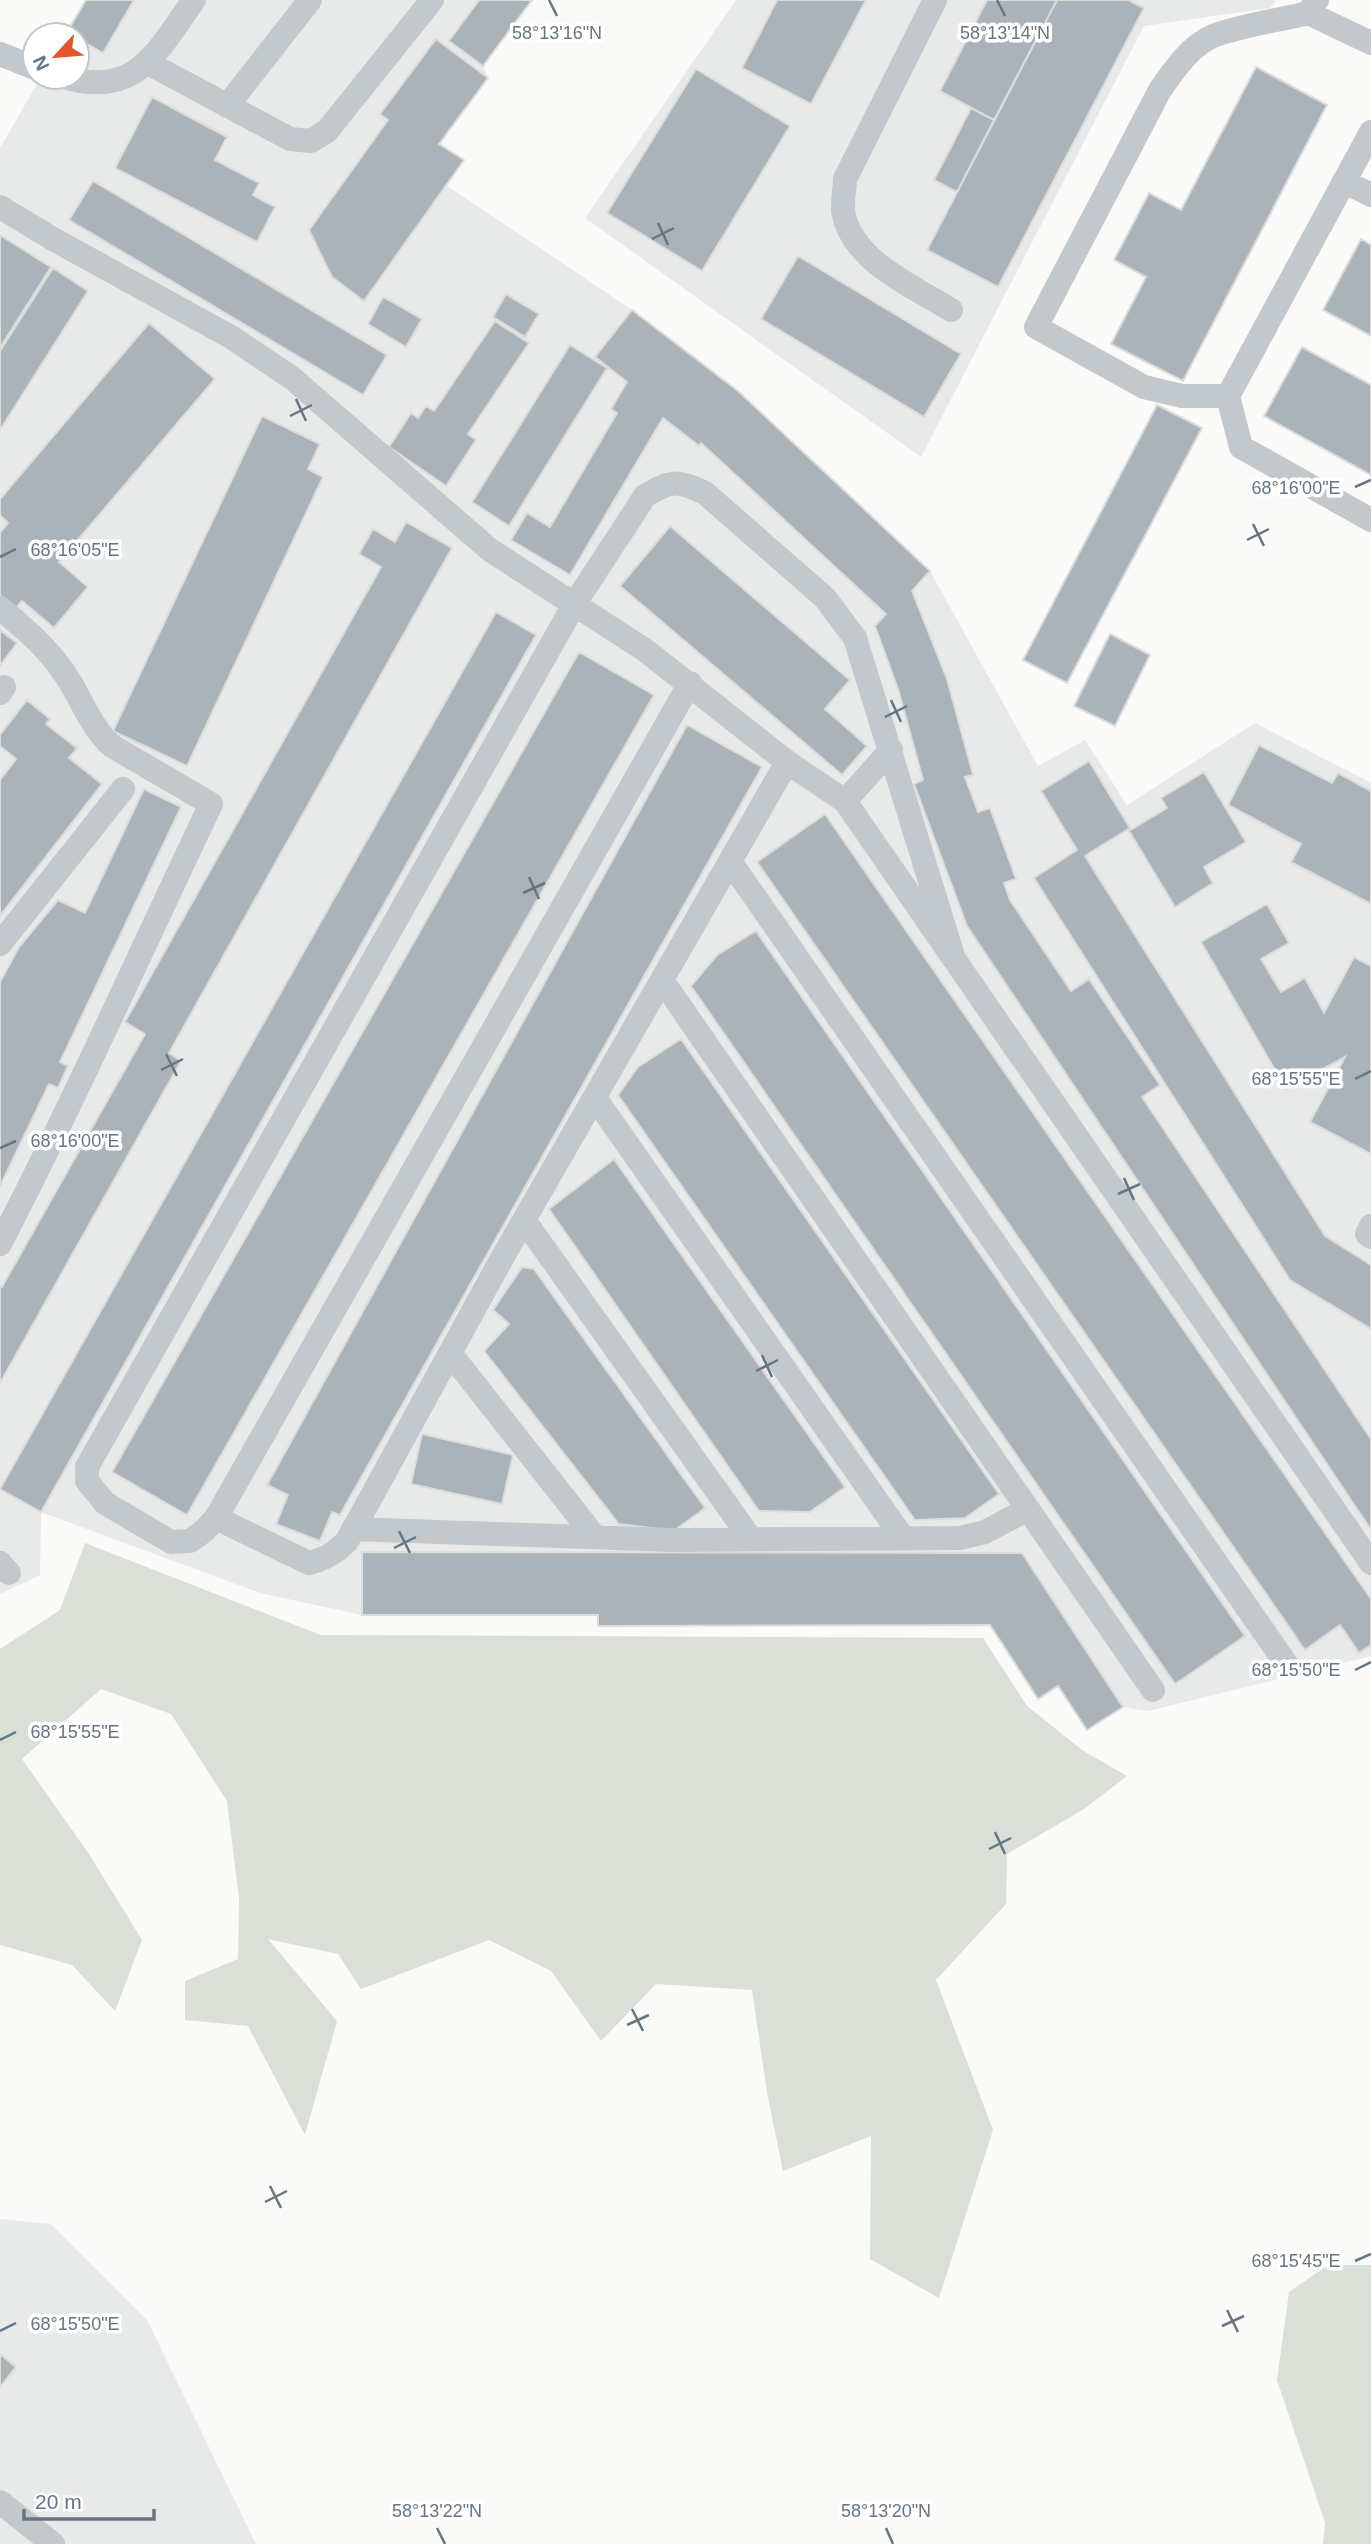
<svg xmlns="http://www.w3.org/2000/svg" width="1371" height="2544" font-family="Arial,sans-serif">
	<rect width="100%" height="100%" fill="#fafaf8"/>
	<!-- built -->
	<path fill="#e8e9e9" d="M86,0H532L483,66L488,78L440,143L464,160L446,185L632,310L738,391L930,571L1038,766L1085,740L1127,805L1255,723L1371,783V1656L1148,1711L1123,1707L1087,1730L1059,1686L1038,1699L990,1625L598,1626V1615H362L260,1593L41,1512L40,1575L0,1594V148L41,77H77V35H65Z
		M736,0H1276L1270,8L1144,26L921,457L585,218Z
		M0,2219L51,2224L147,2320L256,2544H0Z"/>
	<!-- green -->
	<path fill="#dadfd7" d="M85,1543L321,1635L983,1638L1027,1706L1082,1750L1127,1776L1084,1809L1007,1854L1006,1904L936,1980L993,2130L939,2298L870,2259L871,2136L783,2171L767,2092L752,1990L656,1984L601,2041L551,1971L489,1940L361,1989L338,1954L268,1939L337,2021L305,2135L248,2026L185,2020V1981L238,1959L239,1898L227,1801L171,1714L101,1689L22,1759L89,1854L142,1940L115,2011L72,1965L0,1945V1649L60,1610Z
		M1328,2265H1371V2544H1323L1325,2523L1277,2380L1289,2292Z"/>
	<!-- building -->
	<path fill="#aab3b9" stroke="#dcdcda" stroke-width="2" d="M86,0H134L103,53L77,38V35L67,32Z
		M479,0H532L483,66L449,41Z
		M777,0H866L811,104L742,68Z
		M987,0H1057L994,120L940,91Z
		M1057,0H1128L1144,8L998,287L927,250Z
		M436,39L488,78L439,144L464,160L364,301L332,277L309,230L388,120L380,114Z
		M1256,67L1327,105L1183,381L1111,344L1146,277L1114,260L1149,193L1181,210Z
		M696,69L790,126L702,271L607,213Z
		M152,97L227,137L215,160L259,183L253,195L275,207L257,242L115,168Z
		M971,108L994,120L957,192L934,180Z
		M93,181L387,355L363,395L69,220Z
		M0,235L51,267L0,348Z
		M1361,239L1371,245V336L1323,310Z
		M798,256L961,354L924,417L761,319Z
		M53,268L88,291L0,430V351Z
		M506,294L539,314L525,337L493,317Z
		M383,297L422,319L406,347L368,324Z
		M632,310L738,391L930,571L912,591L947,679L973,775L965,777L978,812L990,808L1016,879L1004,883L1010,900L1071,991L1089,979L1160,1085L1142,1097L1371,1439V1530L967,926L914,784L923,780L899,692L875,626L886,614L701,443L699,446L663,418L570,575L511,540L527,513L550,527L617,413L611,409L627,382L595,357Z
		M495,321L529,343L468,434L476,440L446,486L389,447L411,413L418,418L426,406L434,411Z
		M149,323L215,379L59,562L88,587L54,628L22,601L16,608L0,595V533L8,523L0,515V499Z
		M570,345L607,368L509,526L472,502Z
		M1302,347L1371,385V475L1264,416Z
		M1157,405L1202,428L1067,683L1023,660Z
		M262,416L320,444L308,469L323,477L187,766L113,731Z
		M406,522L452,548L169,1053L181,1061L0,1383V1286L2,1287L145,1034L125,1022L381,567L359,554L373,529L395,542Z
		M670,526L850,680L825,709L867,746L842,775L620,586Z
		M496,612L536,635L41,1512L0,1489Z
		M0,630L17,643L0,666Z
		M1110,634L1150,655L1115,726L1074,706Z
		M579,652L654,695L187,1515L112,1472Z
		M27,700L50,719L46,724L77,748L69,758L102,784L0,916V780L16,759L0,746V735Z
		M687,725L762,767L340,1515L332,1512L320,1541L276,1524L288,1495L267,1485Z
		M1259,745L1332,783L1338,773L1371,791V904L1291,862L1301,844L1228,805Z
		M1089,761L1130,828L1085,856L1325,1236L1371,1265V1329L1290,1280L1034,878L1077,850L1041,791Z
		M1204,772L1246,842L1204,867L1213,883L1175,907L1129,831L1167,808L1161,798Z
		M144,789L181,807L60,1062L68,1066L58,1088L49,1084L0,1186V982L19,947L58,900L85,913Z
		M825,814L1371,1599V1645L1359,1653L1340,1625L1305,1650L757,862Z
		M1267,904L1289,943L1261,959L1281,992L1305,978L1324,1013L1354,957L1371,966V1154L1310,1122L1345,1057L1286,1089L1201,942Z
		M756,931L1245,1636L1175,1684L691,986L717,955Z
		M681,1039L999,1494L965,1518L915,1520L618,1095L638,1067Z
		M614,1159L845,1487L810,1512L759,1511L549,1209Z
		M522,1267L534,1269L705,1508L674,1531L619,1524L484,1351L509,1324L493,1310Z
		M422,1434L513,1455L502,1504L411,1484Z
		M362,1552L1022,1553L1123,1707L1087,1730L1058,1686L1038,1699L990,1625L598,1626V1615H362Z
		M0,2354L16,2367L0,2387Z"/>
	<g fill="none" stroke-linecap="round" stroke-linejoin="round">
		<!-- lane -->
		<path stroke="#c3c8cc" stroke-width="24" d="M935,0L845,179C845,189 842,202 843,211C851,261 913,286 951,310
			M1308,13L1371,43
			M0,54L35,68
			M148,63L290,139L311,141L327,131L432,0
			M64,77C137,99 157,51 194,0
			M227,106L310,0
			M1371,132L1228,396L1241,447L1371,520
			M1344,181L1371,195
			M0,207L53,239L231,337L292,378L490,550L645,650L787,762L845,801L1371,1563
			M1228,396H1182L1144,387L1036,327L1160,90C1174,70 1190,46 1213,36C1239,26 1280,20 1308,13L1317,0
			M0,608C24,628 47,647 65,674C81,697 90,727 112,746L211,804C141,951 75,1099 0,1244
			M690,683L216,1518L204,1531L190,1541L171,1542L105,1503L87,1481V1467L575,603L645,496C671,480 677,480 705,493L825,598L855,638L954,959
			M0,693L4,687
			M845,801L891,750
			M730,861L1287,1665
			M0,944L123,789
			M662,980L1153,1690
			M595,1098L903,1538
			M524,1220L751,1539
			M1371,1226L1367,1234L1371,1237
			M450,1353L595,1537
			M216,1518L309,1563C325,1559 335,1553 347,1541L501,1260L787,762
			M353,1529L671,1540L960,1538L985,1532L1028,1509
			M0,1563L9,1573
			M0,2502L53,2544"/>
	</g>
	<!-- ticks -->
	<path fill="none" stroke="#657683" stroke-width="2.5" d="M549,0L557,16M997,0L1005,16M658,223L668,245M652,239L674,228M296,399L306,421M290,416L312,405M1355,487L1371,480M1253,524L1264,546M1247,540L1269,529M0,557L16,549M891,700L901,722M885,717L907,706M529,877L539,899M523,893L545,883M166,1054L177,1076M161,1070L183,1059M1355,1079L1371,1071M0,1148L16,1141M1124,1178L1134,1200M1118,1194L1140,1184M762,1355L772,1377M756,1371L778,1360M399,1531L410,1553M394,1548L416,1537M1355,1670L1371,1662M0,1740L16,1732M995,1832L1005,1854M989,1849L1011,1838M632,2009L643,2031M627,2025L649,2015M270,2186L281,2208M265,2202L287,2191M1355,2261L1371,2254M1227,2310L1238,2332M1222,2326L1244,2316M0,2331L16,2323M437,2528L445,2544M886,2528L893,2544"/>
	<g font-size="18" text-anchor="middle" fill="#657683" stroke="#fff" stroke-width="7" stroke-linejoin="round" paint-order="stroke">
		<text x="557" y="39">58°13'16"N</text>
		<text x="1005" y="39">58°13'14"N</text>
		<text x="1296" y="494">68°16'00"E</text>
		<text x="75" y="556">68°16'05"E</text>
		<text x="1296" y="1085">68°15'55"E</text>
		<text x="75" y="1147">68°16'00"E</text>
		<text x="1296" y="1676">68°15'50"E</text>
		<text x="75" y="1738">68°15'55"E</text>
		<text x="1296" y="2267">68°15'45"E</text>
		<text x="75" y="2330">68°15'50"E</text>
		<text x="437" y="2517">58°13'22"N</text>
		<text x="886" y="2517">58°13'20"N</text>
	</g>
	<!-- north arrow -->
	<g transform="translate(56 56) rotate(244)"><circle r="33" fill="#ffffff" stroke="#c1c8cd" stroke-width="2"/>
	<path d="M0-5L12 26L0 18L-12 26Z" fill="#e4572e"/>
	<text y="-10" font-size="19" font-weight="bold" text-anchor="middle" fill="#657683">N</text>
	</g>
	<!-- scale -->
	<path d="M24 2509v10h130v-10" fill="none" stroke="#657683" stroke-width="3.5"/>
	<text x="35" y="2509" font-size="21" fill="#657683" stroke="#ffffff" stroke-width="5" paint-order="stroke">20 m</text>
</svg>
